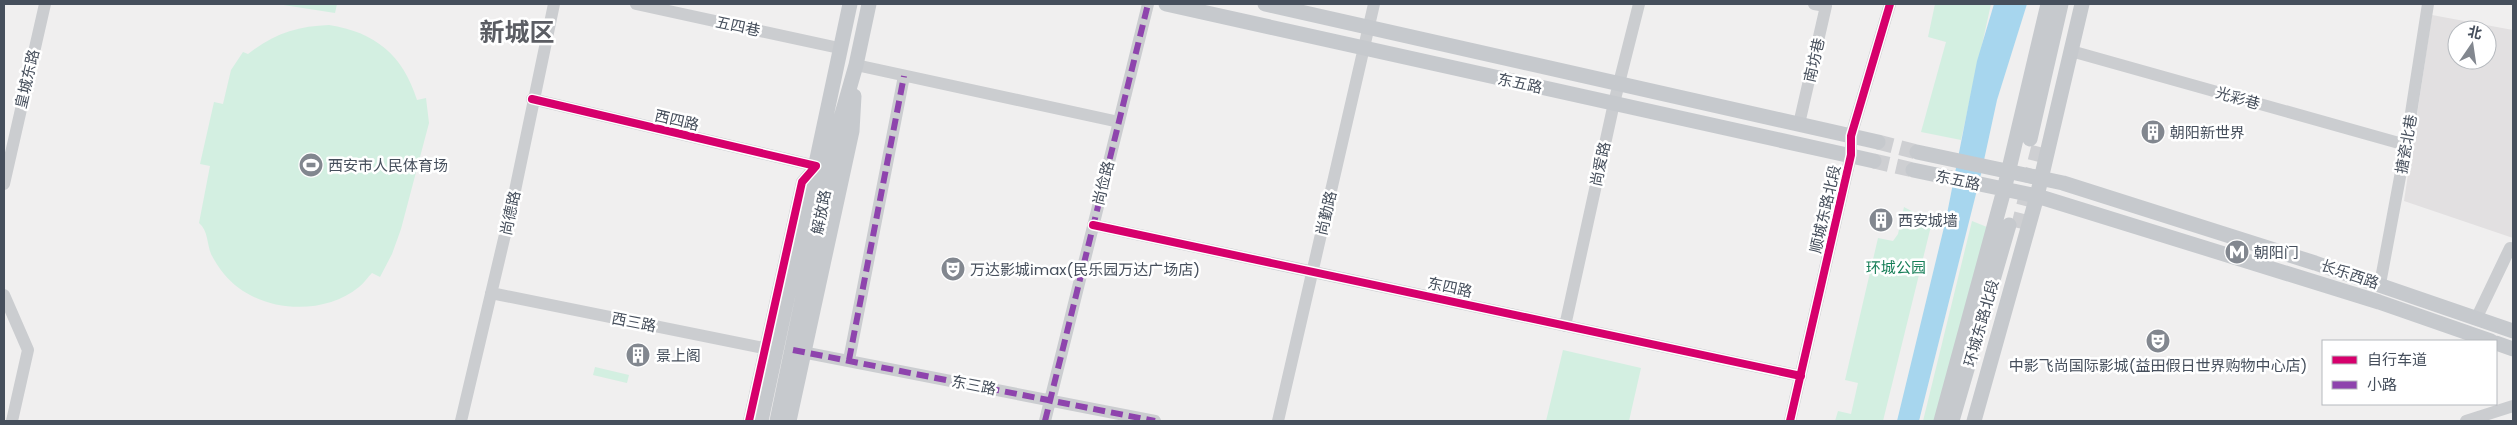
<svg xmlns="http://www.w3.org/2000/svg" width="2517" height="425" font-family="Poppins,'Noto Sans SC',sans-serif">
	<rect width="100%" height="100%" fill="#f0efef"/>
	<!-- education -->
	<path fill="#e2e0e1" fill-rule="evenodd" d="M2432,15L2513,30V238L2404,201ZM2457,30H2487V60H2457Z"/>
	<!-- green -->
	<path fill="#d3efe1" d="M277,4H337L335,13Z
		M1935,4H1991L1961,140L1921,132L1946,42L1928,37Z
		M329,25C375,32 403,55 417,100L426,98L429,123L401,229L392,254L380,277L372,273C368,277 364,283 359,287C321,318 255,312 224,274C219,268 214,260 211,254C207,244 208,230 199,223L210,166L200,164L214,102L223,104L231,70L243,52L248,54C273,34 298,26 329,25Z
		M1904,207L1932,222L1883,421H1835L1838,411L1851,414L1858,383L1845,380L1878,238L1893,241L1898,234Z
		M1972,221L1987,227L1938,421H1923Z
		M1563,350L1641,368L1629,421H1546Z
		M595,367L629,375L627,383L593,375Z"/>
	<!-- water -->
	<path fill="#a7d6ee" d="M1994,4H2027L1997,100L1981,174L1919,421H1897L1946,219L1977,61Z"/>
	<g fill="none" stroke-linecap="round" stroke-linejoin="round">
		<!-- major-tunnel -->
		<path stroke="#cecfd2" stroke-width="15" stroke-dasharray="15 8" stroke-linecap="butt" d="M1878,142L1917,152
			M1874,161L1913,170
			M2018,228L2040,142"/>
		<!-- minor -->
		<path stroke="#cbcdd0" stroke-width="12" d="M636,4L839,48
			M2071,51L2406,145
			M856,65L1119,122
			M532,99L816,166L802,182L749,421
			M1799,124L1826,6L1814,4
			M4,184L45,4
			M1093,225L1801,376
			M2380,284L2406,145L2428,4
			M491,293L773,350
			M4,295L28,350L12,421
			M2476,319L2510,248L2513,249
			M1565,326L1614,103L1639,4
			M797,351L1155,421
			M849,360L904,76
			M461,421L512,205L554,4
			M1045,421L1148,4
			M1278,421L1374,4
			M1790,421L1851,155V136L1890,4
			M2466,421L2513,406"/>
		<!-- major -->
		<path stroke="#c6c9cd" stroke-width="15" d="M1166,4L1874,161
			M1265,4L1878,142
			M2030,139L2061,4
			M1917,152L2063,183L2315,263L2513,331
			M1913,170L2037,196L2379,302L2491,341
			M2496,343L2513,349
			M761,421L850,4
			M777,421L838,128L856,65L869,4
			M789,421L852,131L854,96
			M1941,421L2004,190L2048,4
			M1952,421L2009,225
			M1974,421L2037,196L2082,4"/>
		<!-- quiet -->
		<path stroke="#8e44ad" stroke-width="6" stroke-dasharray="12 6" stroke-linecap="butt" d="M793,350L1155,421
			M849,360L904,76
			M1045,421L1148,4"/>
		<defs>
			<path id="cycleway" d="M532,99L816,166L802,182L749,421
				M1093,225L1801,376
				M1790,421L1851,155V136L1890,4"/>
		</defs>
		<!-- cycleway casing -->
		<use href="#cycleway" stroke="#fff" stroke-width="11"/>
		<!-- cycleway -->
		<use href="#cycleway" stroke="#d6006c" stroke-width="8"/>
	</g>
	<!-- icons -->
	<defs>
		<symbol id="building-disc" viewBox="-11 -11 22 22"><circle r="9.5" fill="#82878f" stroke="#fff"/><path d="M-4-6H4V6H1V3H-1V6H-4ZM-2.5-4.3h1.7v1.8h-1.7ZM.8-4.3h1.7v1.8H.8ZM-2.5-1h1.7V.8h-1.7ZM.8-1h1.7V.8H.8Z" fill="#fff"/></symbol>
		<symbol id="stadium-disc" viewBox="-11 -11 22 22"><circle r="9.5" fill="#82878f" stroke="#fff"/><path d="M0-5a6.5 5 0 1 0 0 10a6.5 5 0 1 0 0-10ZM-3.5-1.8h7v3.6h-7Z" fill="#fff"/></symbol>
		<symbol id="metro-disc" viewBox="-11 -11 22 22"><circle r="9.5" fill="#82878f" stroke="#fff"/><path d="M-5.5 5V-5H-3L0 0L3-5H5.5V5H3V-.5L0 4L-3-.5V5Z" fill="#fff"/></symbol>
		<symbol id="theatre-disc" viewBox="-11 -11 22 22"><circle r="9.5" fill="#82878f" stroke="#fff"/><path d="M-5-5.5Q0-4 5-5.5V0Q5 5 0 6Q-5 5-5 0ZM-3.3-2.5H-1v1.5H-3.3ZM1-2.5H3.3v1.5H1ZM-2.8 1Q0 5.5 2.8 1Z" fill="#fff"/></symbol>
	</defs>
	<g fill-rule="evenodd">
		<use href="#building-disc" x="2139" y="118" width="28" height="28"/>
		<use href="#stadium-disc" x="297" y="151" width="28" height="28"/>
		<use href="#building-disc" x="1867" y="206" width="28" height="28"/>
		<use href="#metro-disc" x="2223" y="238" width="28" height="28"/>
		<use href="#theatre-disc" x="939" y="255" width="28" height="28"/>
		<use href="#theatre-disc" x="2144" y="327" width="28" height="28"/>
		<use href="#building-disc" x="624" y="341" width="28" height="28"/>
	</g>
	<g text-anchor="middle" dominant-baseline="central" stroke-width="5" stroke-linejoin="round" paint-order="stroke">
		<!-- street labels -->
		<g font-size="15" fill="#464f5c" stroke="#fff">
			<text transform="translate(738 26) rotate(12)">五四巷</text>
			<text transform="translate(1814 60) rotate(-77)">南坊巷</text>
			<text transform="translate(27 79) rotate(-77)">皇城东路</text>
			<text transform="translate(1520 83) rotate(12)">东五路</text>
			<text transform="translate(2238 98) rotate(16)">光彩巷</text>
			<text transform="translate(677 120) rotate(13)">西四路</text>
			<text transform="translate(2406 144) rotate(-80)">搪瓷北巷</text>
			<text transform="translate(1600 164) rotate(-78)">尚爱路</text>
			<text transform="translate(1958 180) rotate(12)">东五路</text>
			<text transform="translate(1103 183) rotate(-76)">尚俭路</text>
			<text transform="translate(1825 209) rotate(-77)">顺城东路北段</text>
			<text transform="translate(821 212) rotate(-79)">解放路</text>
			<text transform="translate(510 213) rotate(-78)">尚德路</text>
			<text transform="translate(1326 213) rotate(-77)">尚勤路</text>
			<text transform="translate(2350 274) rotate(19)">长乐西路</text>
			<text transform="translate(1450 287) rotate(12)">东四路</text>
			<text transform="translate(634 322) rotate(11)">西三路</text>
			<text transform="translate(1981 323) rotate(-74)">环城东路北段</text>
			<text transform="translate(974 385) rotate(11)">东三路</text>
		</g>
		<!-- poi labels -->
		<g font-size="15" fill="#464f5c" stroke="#fff" text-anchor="start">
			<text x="2170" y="132">朝阳新世界</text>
			<text x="328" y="165">西安市人民体育场</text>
			<text x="1898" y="220">西安城墙</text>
			<text x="2254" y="252">朝阳门</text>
			<text x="970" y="269">万达影城imax(民乐园万达广场店)</text>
			<text x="656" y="355">景上阁</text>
			<text x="2158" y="365" text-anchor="middle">中影飞尚国际影城(益田假日世界购物中心店)</text>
		</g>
		<!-- park labels -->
		<g font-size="15" fill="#167e57" stroke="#fff">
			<text x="1896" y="267">环城公园</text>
		</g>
		<!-- town labels -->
		<g font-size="25" font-weight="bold" fill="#5b5d63" stroke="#fff">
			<text x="517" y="32">新城区</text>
		</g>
	</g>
	<!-- border -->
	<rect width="2517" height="425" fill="none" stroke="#464f5c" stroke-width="10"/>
	<!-- legend -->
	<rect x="2322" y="340" width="175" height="65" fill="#ffffff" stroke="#b5b9be"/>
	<rect x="2332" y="356" width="25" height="8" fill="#d6006c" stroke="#b5b9be"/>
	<text x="2367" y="365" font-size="15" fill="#464f5c">自行车道</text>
	<rect x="2332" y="381" width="25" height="8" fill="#8e44ad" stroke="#b5b9be"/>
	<text x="2367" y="390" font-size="15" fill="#464f5c">小路</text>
	<!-- north arrow -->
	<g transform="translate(2472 45) rotate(13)"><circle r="24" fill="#ffffff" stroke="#b5b9be"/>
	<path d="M0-4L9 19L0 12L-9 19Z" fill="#82878f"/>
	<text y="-8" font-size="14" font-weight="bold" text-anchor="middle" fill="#464f5c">北</text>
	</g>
</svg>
